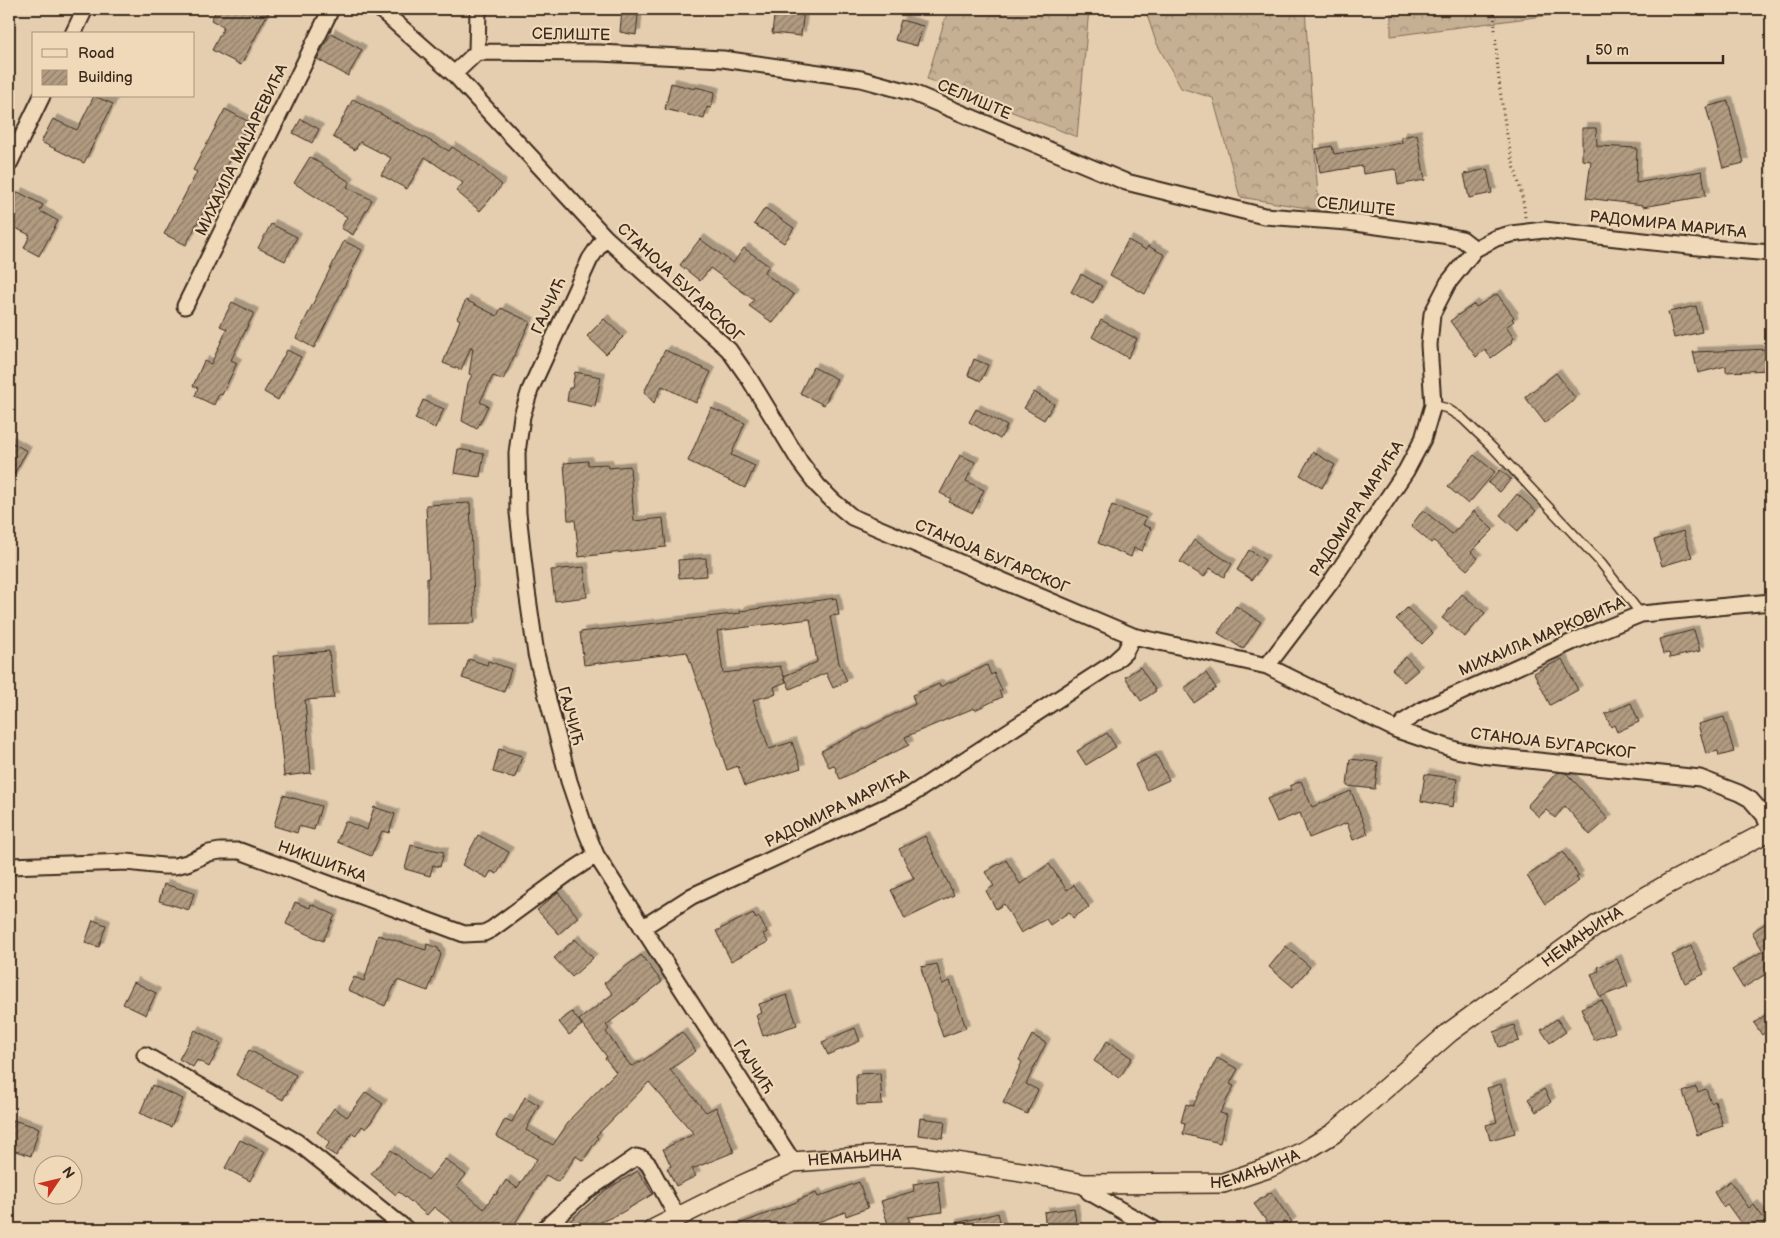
<svg xmlns="http://www.w3.org/2000/svg" width="1780" height="1238" font-family="'Balsamiq Sans',sans-serif">
	<defs>
		<pattern id="forest-crowns" width="20" height="18" patternUnits="userSpaceOnUse" patternTransform="scale(1.25)"><rect width="20" height="18" fill="#c5b094"/><path d="M2 6a3 3 0 1 1 6 0M12 15a3 3 0 1 1 6 0" fill="none" stroke="#a18f78"/></pattern>
		<pattern id="building-hatch" width="6" height="6" patternUnits="userSpaceOnUse" patternTransform="scale(1.25)"><rect width="6" height="6" fill="#b19b81"/><path d="M-1 1l2-2M0 6l6-6M5 7l2-2" fill="none" stroke="#917f69"/></pattern>
		<filter id="shadow"><feDropShadow dx="4.5" dy="-4.5" stdDeviation="0" flood-color="#0004"/></filter>
	</defs>
	<rect width="100%" height="100%" fill="#e5ceaf"/>
	<filter id="ink" filterUnits="userSpaceOnUse"><feTurbulence type="fractalNoise" baseFrequency=".02" numOctaves="2"/><feDisplacementMap in="SourceGraphic" scale="10" xChannelSelector="R" yChannelSelector="G"/><feConvolveMatrix kernelMatrix="1 2 1 2 8 2 1 2 1" color-interpolation-filters="sRGB"/></filter>
	<g filter="url(#ink)">
		<!-- forest -->
		<path fill="url(#forest-crowns)" stroke="#806d59" d="M948,9H1089L1077,137L927,79Z
			M1145,9H1305L1319,210L1240,197L1213,98L1181,88L1156,42Z
			M1391,9H1596L1391,36Z"/>
		<!-- building -->
		<path fill="url(#building-hatch)" stroke="#3b2a1e" filter="url(#shadow)" d="M217,9H270L241,65L212,50L224,27L211,20Z
			M622,9H638L637,15H638L636,35L620,32Z
			M775,9H804L801,36L772,33Z
			M901,20L923,26L917,46L895,40Z
			M331,33L362,50L348,76L317,59Z
			M671,83L695,89L696,87L715,92L711,108L707,107L704,119L665,109Z
			M94,96L113,104L84,163L41,142L53,119L77,130Z
			M353,99L449,151L452,147L474,161L502,185L480,211L456,191L463,183L425,157L407,189L381,175L391,158L360,142L355,150L333,137Z
			M1728,101L1744,163L1723,168L1706,107Z
			M225,109L249,122L186,245L164,234L197,172L193,170Z
			M301,119L319,129L312,143L293,133Z
			M1582,128H1596L1597,146L1637,148L1636,183L1702,171L1706,196L1643,207V205L1586,198L1591,161L1582,160Z
			M1417,134L1425,180L1398,185L1396,169L1363,174L1362,166L1320,173L1316,149L1332,146L1334,154L1402,143L1401,137Z
			M310,157L350,182L347,187L372,200L353,235L341,228L347,217L294,183Z
			M1487,169L1492,193L1469,198L1464,174Z
			M18,192L43,205L40,211L58,221L39,256L24,248L30,235L9,225V211Z
			M765,208L794,228L784,243L754,224Z
			M271,224L297,237L285,261L258,248Z
			M700,239L733,263L744,248L769,266L764,273L794,295L773,323L749,306L754,300L710,268L700,281L680,265Z
			M1128,240L1146,250L1148,246L1165,255L1145,294L1110,275Z
			M344,241L362,250L314,348L296,338Z
			M1081,274L1102,286L1093,304L1071,292Z
			M1497,294L1514,317L1512,319L1514,321L1506,327L1514,338L1512,340L1513,342L1491,358L1485,350L1476,357L1450,321L1474,304L1476,307Z
			M466,300L497,316L501,308L530,322L503,380L493,376L480,402L488,406L477,429L462,421L468,383L472,375L469,374L473,348L471,347L461,370L443,363L460,320L457,318Z
			M232,302L254,313L231,360L237,363L222,395L219,394L214,405L195,396L198,388L193,386L204,361L211,364L227,329L220,326Z
			M1696,306L1702,332L1674,338L1668,312Z
			M604,319L623,337L606,354L587,336Z
			M1101,320L1137,339L1128,358L1092,337Z
			M1771,349V370L1726,372V366L1698,373L1693,352Z
			M287,350L301,357L278,400L264,392Z
			M665,350L711,372L696,403L662,386L654,403L644,392Z
			M974,359L988,365L981,381L968,375Z
			M813,367L837,379L824,405L800,393Z
			M575,372L601,377L595,407L567,401L569,388H572Z
			M1556,373L1576,399L1545,423L1525,397Z
			M1034,392L1054,404L1044,420L1024,408Z
			M423,400L444,409L435,428L415,419Z
			M711,408L745,423L731,455L755,466L745,488L688,461Z
			M976,409L1007,426L1000,439L969,422Z
			M9,441L27,451L9,483Z
			M458,449L484,454L480,477L454,473Z
			M1313,452L1335,465L1322,488L1300,475Z
			M960,455L975,462L966,481L984,490L973,513L949,502L951,499L940,493Z
			M1474,455L1495,472L1468,504L1448,487Z
			M588,461V465L608,464L609,468L630,466L634,521L663,518L666,547L579,557L575,520H568L564,463Z
			M1500,470L1511,479L1500,492L1488,483Z
			M1517,494L1536,511L1518,531L1500,515Z
			M470,503L475,623L427,624V578H429L426,505Z
			M1112,505L1146,518L1143,525L1151,528L1142,551L1134,548L1131,557L1098,543Z
			M1423,510L1452,534L1474,511L1493,530L1471,552L1478,558L1467,570L1434,541L1431,543L1411,526Z
			M1683,531L1692,557L1662,566L1654,540Z
			M1194,540L1232,564L1224,577L1210,568L1204,577L1180,562Z
			M1249,550L1265,560L1252,580L1237,570Z
			M706,558L707,576L679,578L678,560Z
			M584,567L587,597L555,601L551,570Z
			M1462,594L1485,613L1465,637L1442,618Z
			M836,598L839,615L830,616L839,663L847,681L833,688L826,673L790,689L784,676L817,662L810,619L717,631L723,673L780,666L786,682L774,687L776,694L753,700L769,749L792,742L801,768L745,786L738,766L727,770L687,652L584,665L580,632L741,613L740,611Z
			M1236,606L1261,622L1243,649L1218,633Z
			M1407,608L1433,633L1422,644L1396,619Z
			M1694,630L1700,651L1670,658L1669,653L1663,654L1659,639Z
			M329,651L334,698L305,700L311,773L284,776L273,656Z
			M1406,657L1418,670L1404,682L1392,669Z
			M469,659L487,665L488,661L511,669L504,692L462,678Z
			M1562,659L1578,690L1550,705L1534,673Z
			M987,665L991,675L994,673L1002,690L999,691L1002,697L975,710L974,708L905,737L909,745L840,779L834,765L829,767L821,751L915,704L912,695L939,684L940,687Z
			M1140,667L1156,691L1141,701L1125,677Z
			M1206,673L1216,688L1194,703L1184,688Z
			M1631,703L1639,722L1617,732L1614,725L1611,727L1605,714Z
			M1724,717L1734,752L1719,756L1718,751L1706,754L1698,724Z
			M1107,733L1116,747L1086,765L1077,751Z
			M499,749L522,756L515,778L493,772Z
			M1156,755L1169,780L1147,790L1135,765Z
			M1350,759L1378,762L1375,789L1347,786Z
			M1557,772L1566,773L1574,781L1608,819L1590,835L1565,806L1555,818L1546,810L1539,817L1527,806Z
			M1425,774L1457,779L1453,807L1421,801Z
			M1301,781L1312,807L1351,791L1368,834L1353,840L1347,823L1309,838L1300,813L1277,822L1267,799L1291,790L1290,786Z
			M283,795L321,806L314,830L299,826L297,833L274,826Z
			M374,807L395,814L389,833L382,831L371,856L337,842L345,821L367,830Z
			M478,835L509,852L497,874L491,871L487,878L462,865Z
			M925,836L954,895L905,919L891,890L914,879L899,849Z
			M411,845L444,852L440,867L433,865L430,876L405,869Z
			M1563,852L1579,876L1576,878L1579,881L1545,904L1527,876Z
			M1006,860L1020,884L1049,864L1067,890L1074,885L1089,907L1073,918L1069,912L1050,925L1046,919L1021,933L1004,904L996,909L986,891L994,886L985,872Z
			M164,884L194,893L189,910L159,901Z
			M558,892L578,917L559,934L537,910Z
			M295,902L310,908L311,904L335,915L323,941L286,924Z
			M753,913L756,919L759,917L767,932L763,934L768,942L731,961L716,931Z
			M93,920L106,925L99,947L85,943Z
			M1766,923L1771,931V971L1743,988L1732,970L1763,951L1752,932Z
			M378,935L426,950L427,944L438,948L441,955L428,991L397,980L385,1006L348,990L354,977L364,981Z
			M575,939L593,958L572,977L554,958Z
			M1286,946L1310,967L1293,987L1269,967Z
			M1691,946L1704,974L1685,983L1672,955Z
			M641,955L662,982L606,1025L609,1029L606,1032L630,1065L633,1066L639,1062L640,1063L682,1032L696,1051L670,1070L706,1112L716,1107L734,1152L692,1169L696,1176L676,1186L667,1168L671,1166L663,1149L694,1134L649,1082L596,1136L598,1138L583,1161L576,1156L558,1182L546,1175L511,1229H462L434,1207L427,1215L399,1192L396,1195L371,1174L391,1150L428,1180L445,1159L466,1175L457,1186L484,1209L494,1194L496,1195L506,1180L517,1188L537,1159L496,1136L505,1119L512,1122L525,1097L539,1105L526,1130L553,1145L572,1117L616,1072L605,1058L607,1057L579,1020L613,994L604,983Z
			M1617,959L1628,986L1600,997L1591,974L1599,971L1598,967Z
			M937,964L942,984L950,981L966,1028L943,1037L925,984L921,967Z
			M134,982L156,993L146,1015L123,1004Z
			M787,995L797,1025L763,1036L756,1015L762,1013L759,1004Z
			M1602,1000L1615,1032L1594,1040L1581,1008Z
			M1771,1011V1028L1762,1035L1754,1023Z
			M572,1012L582,1025L569,1035L559,1022Z
			M1557,1019L1566,1032L1550,1043L1541,1030Z
			M1514,1025L1519,1041L1499,1047L1494,1032Z
			M855,1028L860,1041L828,1055L822,1042Z
			M195,1030L221,1044L209,1067L197,1060L193,1067L179,1059Z
			M1032,1035L1046,1043L1026,1084L1038,1090L1027,1114L1003,1103L1022,1062L1019,1060Z
			M1107,1041L1132,1058L1119,1078L1094,1061Z
			M249,1050L296,1075L283,1100L236,1075Z
			M1217,1058L1238,1069L1230,1084L1234,1086L1220,1113L1227,1115L1220,1143L1183,1134L1185,1123L1181,1122L1186,1104L1193,1106Z
			M880,1073L882,1104L857,1105L856,1074Z
			M1501,1084L1515,1133L1490,1140L1486,1125L1497,1122L1487,1088Z
			M152,1085L183,1099L171,1127L140,1113Z
			M1696,1087L1698,1092L1706,1089L1711,1103L1715,1101L1723,1126L1697,1135L1683,1092Z
			M1544,1089L1551,1102L1536,1112L1528,1099Z
			M366,1092L383,1104L366,1129L362,1126L355,1136L352,1133L336,1156L325,1149L330,1142L317,1132L334,1108L347,1117Z
			M920,1118L945,1121L943,1138L918,1135Z
			M13,1120L39,1128L31,1156L9,1149V1136Z
			M240,1140L265,1152L250,1181L225,1168Z
			M638,1171L653,1194L621,1213L586,1229H560L607,1189Z
			M938,1180L942,1212L908,1217L910,1222L889,1228L881,1201L914,1191L913,1184Z
			M1730,1181L1749,1208L1754,1205L1767,1223L1757,1229H1745L1727,1204L1723,1207L1714,1192Z
			M859,1182L868,1208L846,1216L845,1212L800,1229H729V1228L799,1201L798,1200L816,1193L818,1197Z
			M1271,1192L1292,1222L1282,1229H1272L1254,1204Z
			M1074,1208L1077,1229H1046L1044,1212Z
			M998,1213L1002,1229H952V1224Z"/>
		<g fill="none" stroke-linecap="round" stroke-linejoin="round">
			<defs>
				<path id="service" d="M1433,405L1446,408L1462,418L1493,448L1601,563L1641,614"/>
				<path id="minor" d="M380,9L454,74L605,237L729,350L750,380L800,462L818,486L833,501L852,517L1133,636L1267,666L1397,730L1456,750L1481,755L1700,778L1739,793L1750,799L1764,815L1770,830
					M73,34L85,9
					M477,52L478,9
					M454,74L477,52L599,53L723,59L861,79L913,93L1126,182L1264,216L1348,222L1442,235L1462,239L1475,249
					M9,164L42,96
					M605,237L590,259L530,390L522,416L517,453L518,513L526,584L536,654L569,781L586,831L596,855L793,1162
					M185,306L331,9
					M1267,666L1331,582L1406,471L1423,439L1433,405L1429,345L1432,314L1448,283L1475,249L1496,238L1511,234L1544,230L1698,247L1771,253
					M1397,730L1405,721L1424,709L1572,642L1641,614L1771,602
					M9,866L127,862L163,866H175L187,863L209,853L220,851H240L464,934L484,933L492,929L567,874L596,855
					M642,928L692,896L909,796L1112,664L1125,652L1133,636
					M145,1055L297,1142L406,1229
					M1084,1184L1089,1192L1154,1229
					M544,1229L585,1192L636,1157L643,1159L649,1165L677,1217"/>
				<g id="tertiary">
					<path id="s1" d="M654,1229L738,1187L793,1162L872,1156H915L1028,1173L1084,1184L1223,1183L1268,1168L1303,1152L1334,1133L1450,1032L1597,925L1668,884L1771,830"/>
				</g>
			</defs>
			<!-- service casing -->
			<use href="#service" stroke="#3b2a1e" stroke-width="11"/>
			<!-- minor casing -->
			<use href="#minor" stroke="#3b2a1e" stroke-width="19"/>
			<!-- tertiary casing -->
			<use href="#tertiary" stroke="#3b2a1e" stroke-width="22"/>
			<!-- path -->
			<path stroke="#3b2a1e" stroke-width="3" stroke-dasharray="1 4" stroke-linecap="butt" d="M1494,9C1496,57 1500,103 1510,150C1515,173 1524,194 1525,218"/>
			<!-- service -->
			<use href="#service" stroke="#f0d9b8" stroke-width="8"/>
			<!-- minor -->
			<use href="#minor" stroke="#f0d9b8" stroke-width="15"/>
			<!-- tertiary -->
			<use href="#tertiary" stroke="#f0d9b8" stroke-width="19"/>
		</g>
	</g>
	<g text-anchor="middle" dominant-baseline="central" stroke-width="4.5" stroke-linejoin="round" paint-order="stroke">
		<!-- street labels -->
		<g font-size="16" fill="#3b2a1e" stroke="#f0d9b8">
			<text transform="translate(571 35) rotate(1)">СЕЛИШТЕ</text>
			<text transform="translate(974 100) rotate(23)">СЕЛИШТЕ</text>
			<text transform="translate(242 150) rotate(-64)">МИХАИЛА МАЏАРЕВИЋА</text>
			<text transform="translate(1356 207) rotate(6)">СЕЛИШТЕ</text>
			<text transform="translate(1668 225) rotate(6)">РАДОМИРА МАРИЋА</text>
			<text transform="translate(680 283) rotate(43)">СТАНОЈА БУГАРСКОГ</text>
			<text transform="translate(549 306) rotate(-65)">ГАЈЧИЋ</text>
			<text transform="translate(1357 509) rotate(-57)">РАДОМИРА МАРИЋА</text>
			<text transform="translate(992 557) rotate(23)">СТАНОЈА БУГАРСКОГ</text>
			<text transform="translate(1542 637) rotate(-23)">МИХАИЛА МАРКОВИЋА</text>
			<text transform="translate(570 716) rotate(75)">ГАЈЧИЋ</text>
			<text transform="translate(1553 744) rotate(7)">СТАНОЈА БУГАРСКОГ</text>
			<text transform="translate(837 809) rotate(-26)">РАДОМИРА МАРИЋА</text>
			<text transform="translate(322 862) rotate(20)">НИКШИЋКА</text>
			<text stroke="none"><textPath href="#s1" startOffset="1026">НЕМАЊИНА</textPath></text>
			<text transform="translate(753 1067) rotate(57)">ГАЈЧИЋ</text>
			<text stroke="none"><textPath href="#s1" startOffset="216">НЕМАЊИНА</textPath></text>
			<text stroke="none"><textPath href="#s1" startOffset="621">НЕМАЊИНА</textPath></text>
		</g>
	</g>
	<!-- margin -->
	<rect width="1780" height="1238" fill="none" stroke="#f0d9b8" stroke-width="30"/>
	<rect x="15" y="15" width="1750" height="1208" fill="none" stroke="#3b2a1e" stroke-width="2" filter="url(#ink)"/>
	<!-- legend -->
	<rect x="32" y="32" width="162" height="65" fill="#f0d9b8" stroke="#a8937a"/>
	<rect x="42" y="49" width="25" height="8" fill="#f0d9b8" stroke="#a8937a"/>
	<text x="78" y="58" font-size="15" fill="#3b2a1e">Road</text>
	<rect x="42" y="70" width="25" height="15" fill="url(#building-hatch)" stroke="#a8937a"/>
	<text x="78" y="82" font-size="15" fill="#3b2a1e">Building</text>
	<!-- north arrow -->
	<g transform="translate(58 1180) rotate(55)"><circle r="24" fill="#f0d9b8" stroke="#a8937a"/>
	<path d="M0-4L9 19L0 12L-9 19Z" fill="#c8321e"/>
	<text y="-8" font-size="14" font-weight="bold" text-anchor="middle" fill="#3b2a1e">N</text>
	</g>
	<!-- scale -->
	<path d="M1588 55v8h135v-8" fill="none" stroke="#3b2a1e" stroke-width="2.5"/>
	<text x="1595" y="55" font-size="15" fill="#3b2a1e" stroke="#f0d9b8" stroke-width="4" paint-order="stroke">50 m</text>
</svg>
